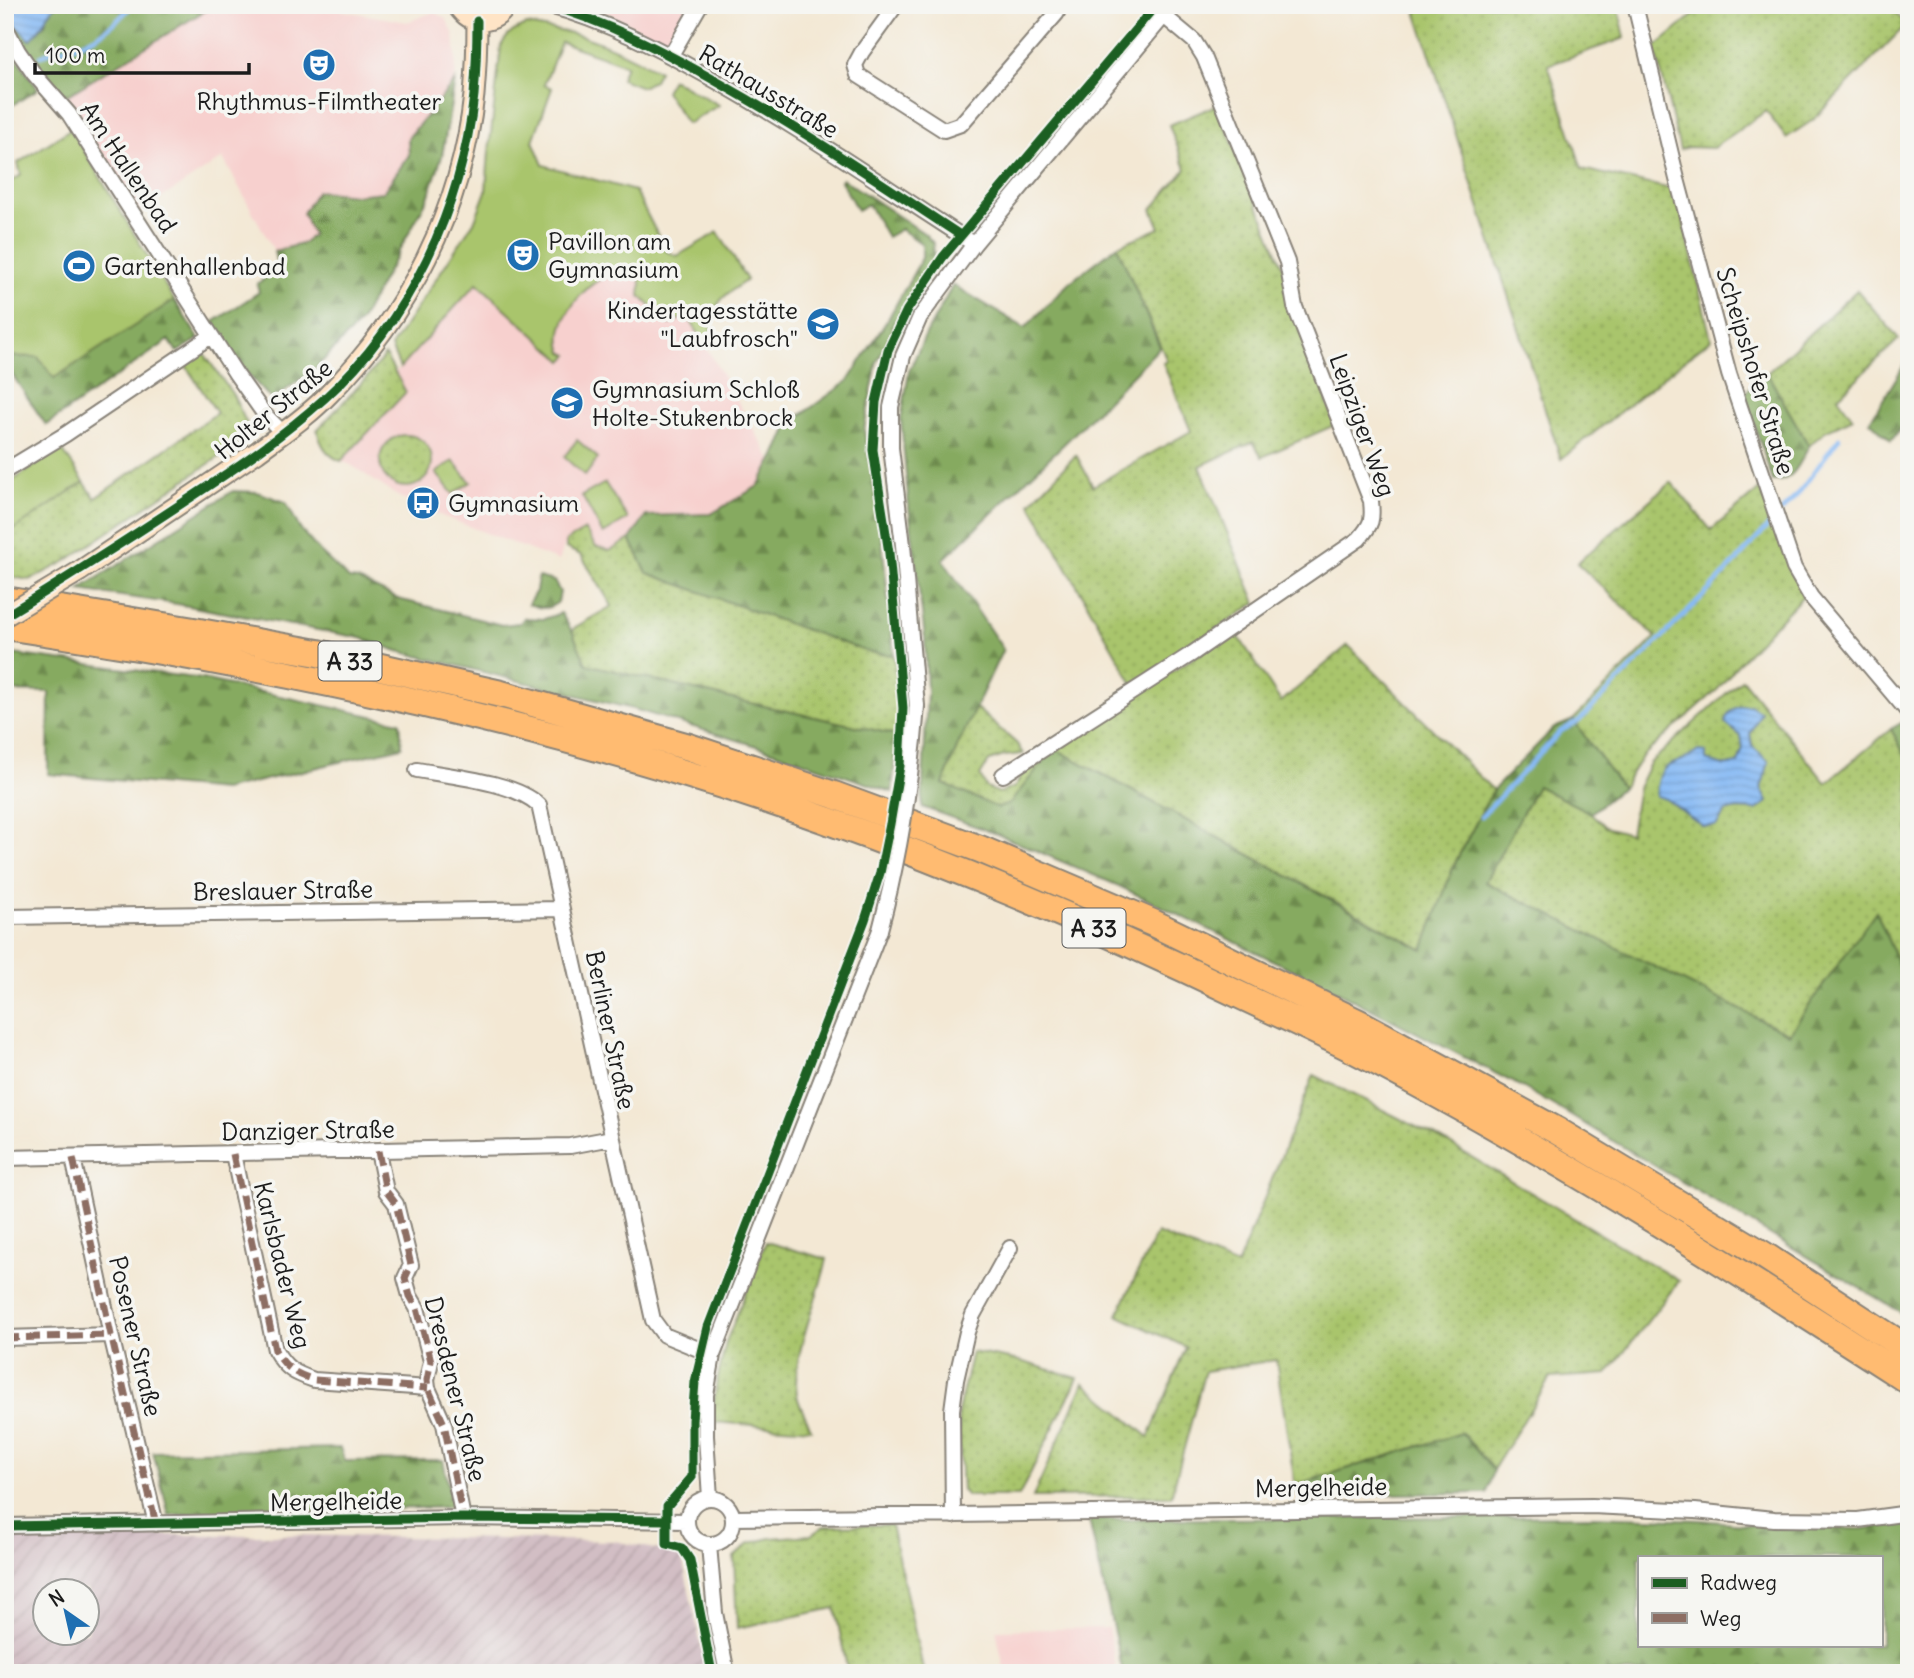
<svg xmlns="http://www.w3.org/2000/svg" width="1914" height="1678" font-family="Delius,sans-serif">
	<defs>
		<pattern id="industrial-furrows" width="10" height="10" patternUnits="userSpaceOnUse" patternTransform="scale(1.75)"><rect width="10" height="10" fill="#d2bec4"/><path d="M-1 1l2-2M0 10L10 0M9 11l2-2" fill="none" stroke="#b4a3a8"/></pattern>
		<pattern id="grass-dots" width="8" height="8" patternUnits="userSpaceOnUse" patternTransform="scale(1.75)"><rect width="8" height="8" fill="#a9c56c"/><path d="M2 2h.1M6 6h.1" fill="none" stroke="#91a95d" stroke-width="1.8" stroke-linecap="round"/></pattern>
		<pattern id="forest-firs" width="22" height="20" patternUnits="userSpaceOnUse" patternTransform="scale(1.75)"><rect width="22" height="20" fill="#86aa60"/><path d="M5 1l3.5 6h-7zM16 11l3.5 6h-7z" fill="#6d8a4e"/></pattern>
		<pattern id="water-rules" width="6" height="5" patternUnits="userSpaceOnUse" patternTransform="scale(1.75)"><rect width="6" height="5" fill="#87baf4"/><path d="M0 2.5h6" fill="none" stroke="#749fd1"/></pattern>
	</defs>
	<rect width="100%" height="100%" fill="#f6f6f2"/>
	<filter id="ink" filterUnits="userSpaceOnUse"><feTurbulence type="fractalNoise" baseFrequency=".0143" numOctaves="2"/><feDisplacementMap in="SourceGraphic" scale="14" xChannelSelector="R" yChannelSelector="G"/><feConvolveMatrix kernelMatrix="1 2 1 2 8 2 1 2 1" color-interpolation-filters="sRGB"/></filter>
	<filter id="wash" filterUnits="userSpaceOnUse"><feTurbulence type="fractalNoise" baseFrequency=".00686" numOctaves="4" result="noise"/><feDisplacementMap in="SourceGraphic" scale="28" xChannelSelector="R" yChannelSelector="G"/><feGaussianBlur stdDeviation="1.57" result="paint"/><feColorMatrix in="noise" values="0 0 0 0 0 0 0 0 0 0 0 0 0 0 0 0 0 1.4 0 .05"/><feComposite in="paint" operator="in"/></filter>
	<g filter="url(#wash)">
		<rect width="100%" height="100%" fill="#f3e8d4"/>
		<!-- built -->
		<path fill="#f7d0ce" d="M214,5H332L345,11L407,22L434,12L446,19L454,34L456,59L455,81L408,138L409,155L383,193L355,195L317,191L313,234L302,244L274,251L223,158L140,212L63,98Z
			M592,5H693L678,31L669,37L657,38Z
			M624,269L637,274L641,283L687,315L703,341L772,461L758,486L711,514L646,516L630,539L610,551L596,547L585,530L566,541L559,561L421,508L396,495L351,465L341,461L405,392L395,373L478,283L563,353L559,344L560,329L570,308L586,289L603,276Z
			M1108,1628L1117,1673H1005L996,1630Z"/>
		<!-- industrial -->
		<path fill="url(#industrial-furrows)" fill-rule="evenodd" d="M175,1535H291L614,1541L681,1554L707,1673H5V1537ZM46,1590H88V1632H46Z"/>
		<!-- grass -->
		<path fill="url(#grass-dots)" stroke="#627044" stroke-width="2" fill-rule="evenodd" d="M1414,5H1618L1625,38L1548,65L1582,169L1676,190L1711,339L1561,459Z
			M1706,5H1886L1907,24L1813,120L1786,138L1766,111L1713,148L1688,147L1680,150L1655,47Z
			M1217,105L1281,262L1335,425L1262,457L1253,442L1200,466L1256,603L1133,684L1030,503L1076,455L1093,486L1191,431L1163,363L1167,361L1117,246L1160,228L1152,209L1186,169L1169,125Z
			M1857,290L1899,339L1838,397L1853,418L1825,431L1809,446L1767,373Z
			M203,352L233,395L248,426L235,446L63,563L30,580L5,576V516L15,529L84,482L95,498L217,413L184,363Z
			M385,355L406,392L341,461C326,455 321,445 317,430L368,376Z
			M380 461a26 26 0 1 1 52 0a26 26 0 1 1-52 0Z
			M1671,482L1711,530L1760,489L1803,596L1743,658L1718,689L1642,757L1622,788L1573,720L1656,637L1577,563Z
			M585,530L596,547L610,551L630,539L648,573L868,652L894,655L899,707L897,735L741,701L585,664L573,633L574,628L612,606L581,555L566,548V541Z
			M1235,631L1281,702L1348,645L1493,790L1454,865L1424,950L1054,748L1010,803L997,808L943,784L958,745L975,707L1017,744L1023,754L1004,756L989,761L980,776L987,788L999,793L1015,787L1026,766Z
			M1742,679L1826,783L1891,729L1909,763V990L1876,911L1789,1034L1485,882L1537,786L1591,813L1605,827L1630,834L1638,788L1650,763ZM1760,712L1750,734L1761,788L1768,802L1756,810L1737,809L1725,812L1716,826H1703L1666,799L1679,761C1695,757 1705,762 1720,765C1726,766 1732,764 1738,763L1743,748L1741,736L1725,723Z
			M1314,1075L1446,1142L1679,1281L1607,1374L1550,1378L1493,1470L1462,1433L1295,1485L1276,1360L1205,1371L1171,1496L1033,1497L1084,1383L1149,1437L1186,1347L1117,1315L1157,1233L1237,1266Z
			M766,1242L827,1259C819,1296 788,1364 798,1399C801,1409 807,1419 811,1429L712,1422L716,1386L726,1342Z
			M972,1352L1020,1361L1078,1378L1019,1496H967L962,1490L958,1412Z
			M891,1525L924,1673H848L835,1608L737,1628L734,1557L750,1543L771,1538L811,1535L824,1526Z"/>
		<!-- forest -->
		<path fill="url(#forest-firs)" stroke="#51633e" stroke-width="2" fill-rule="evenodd" d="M5,5H9L17,27L30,40L45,24L48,15L56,5H214L63,98C44,74 5,35 5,5Z
			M12,51L38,89L5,110V53Z
			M455,81L442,156L428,198L360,322L317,367L272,400L246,372L212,323L259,292L257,284L278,270L274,251L302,244L313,235L303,213L317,191L355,195L383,192L409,155L408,138Z
			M843,179L925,234L933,243L934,260L906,303L877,362L864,430L880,522L894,655L868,652L647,573L630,539L646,516L711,514L758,486L775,456L790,423L848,381L888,319L922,258V244L901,229L887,237L868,204L857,210L841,181Z
			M1117,246L1160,347L1068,440L943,560L1003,649L958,745L943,784L998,808L1010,803L1054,748L1423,950L1454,865L1493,790L1554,728L1573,720L1622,788L1591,813L1537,786L1485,882L1789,1034L1876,911L1909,990V1317L1524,1088L1336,991L1119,886L997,834L922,807L927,693L925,638L909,508L901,420L909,371L924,338L953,285L1025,328L1069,283Z
			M174,300L199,339L177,352L169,340L46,425L5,364V356L38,357L54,378Z
			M1909,357V417L1891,441L1870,421Z
			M1767,373L1809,446C1801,461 1793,483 1773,481L1744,394Z
			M233,491L257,492L286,502L300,529L320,552L349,579L358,580L398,599L502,625L520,623L524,618L544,619L561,613L573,633L586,664L741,701L897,735L892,792L757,746L637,710L398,651L361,638L177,604L79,590Z
			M538,577L554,581L560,592L558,602C548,611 540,608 528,604L536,591Z
			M5,653L202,679L400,722L402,747L223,790L48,774L49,692L5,691Z
			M1905,721L1909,725V763L1891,729Z
			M1462,1433L1493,1470L1487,1493L1296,1495L1295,1485Z
			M340,1448L345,1461L443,1460L453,1507L169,1515L153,1452Z
			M1593,1516L1700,1520L1774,1527L1860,1529L1909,1523V1673H1123L1089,1520ZM1639,1557H1881V1645H1639Z"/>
		<!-- green -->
		<path fill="#a9c56c" stroke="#627044" stroke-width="2" d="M527,25C542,28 557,30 571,33C602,41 631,56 659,71L654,80L642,87L621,79L626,65L561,42L544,85L552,88L533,141L543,165L635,191L666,251L677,256L718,232L747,280C718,300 714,301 710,338L703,341L687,315L670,324L640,296L641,283L637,274C631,272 626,269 621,270C590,276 550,320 563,352L569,355L563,361L477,283L400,368L391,347L475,220L486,191L489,151L501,46C507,34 515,29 527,25Z
			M672,79L719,105L687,124L665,91Z
			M71,129L174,300L54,378L38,357L5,356V186L21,175L18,163Z
			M577,440L598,458L585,476L564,457Z
			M61,448L84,482L15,529L5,516V486Z
			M453,461L471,482L453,494L436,473Z
			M605,483L628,519L603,534L582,496Z"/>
		<!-- water -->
		<path fill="url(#water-rules)" stroke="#526b88" stroke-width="2" d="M9,5H56C45,16 42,30 30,40L17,27Z
			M1750,705L1761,712L1750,734L1752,746L1769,762L1761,788L1768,802L1756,810L1737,809L1725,812L1716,826H1703L1666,799L1656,796C1660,754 1673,771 1698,751L1706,752V760L1723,766L1738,763L1743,748L1741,736L1725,723C1727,709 1737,706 1750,705Z"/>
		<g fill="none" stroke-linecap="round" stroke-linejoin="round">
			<!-- stream -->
			<path stroke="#87baf4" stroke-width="4.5" d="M41,56C53,49 60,50 73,46C97,39 116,24 132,5
				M5,74L8,73
				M1781,512L1798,494L1839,438
				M1481,817L1561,731L1579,721L1719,580L1772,522"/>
		</g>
	</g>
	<g filter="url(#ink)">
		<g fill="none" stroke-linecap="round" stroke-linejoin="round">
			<defs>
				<path id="street" d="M546,5C607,21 661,50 716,81C805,131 888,189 974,244
					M896,5L862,52L855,65L858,75L944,130L961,124L1057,13V5
					M1635,5L1677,179L1729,374L1794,568L1811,597L1909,713
					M5,26L18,51L34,74L69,114L236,374L265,415L283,433
					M671,55L700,5
					M5,471L66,434L211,336
					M917,706L903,545L891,448V407L903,356L920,317L974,244L1173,5
					M417,770C451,776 515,782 539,805L653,1320L664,1335L713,1355
					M1003,775L1193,653L1359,539C1372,524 1373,520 1371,501L1295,307L1287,262L1204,57L1194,41L1164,16
					M5,917L561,909
					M378,1151L386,1191L396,1204L411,1265L405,1278L410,1296L417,1308L431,1361L427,1380L428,1388L444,1424L463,1518
					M233,1154L275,1350C286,1369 294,1373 314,1380L428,1388
					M5,1158L570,1146L612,1138
					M73,1158L111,1335L156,1524
					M5,1338L111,1335
					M687 1521a23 23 0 1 1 46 0a23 23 0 1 1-46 0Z
					M710,1498L706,1436V1395L713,1355L880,930
					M953,1516L952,1410L956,1380L967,1332L973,1315L1010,1248
					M734,1518L1592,1506L1695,1511L1774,1519L1858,1520L1909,1513
					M5,1526L463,1518L687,1521
					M709,1545L715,1613L727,1673"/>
				<path id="secondary" d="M457,5C471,27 494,25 507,5
					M80,571L257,452C281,434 307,417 328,395C408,315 462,209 474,95C476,71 477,45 477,21"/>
				<path id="highway" d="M5,600L194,631L318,653L501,694L689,747L834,795L980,849L1153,923L1359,1023L1559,1132L1762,1254L1909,1350
					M5,626C282,667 559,725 823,819C966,870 1107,931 1244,997C1278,1013 1313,1029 1347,1046C1541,1146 1726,1263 1909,1381"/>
			</defs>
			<!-- street casing -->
			<use href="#street" stroke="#888278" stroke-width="18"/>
			<!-- secondary casing -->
			<use href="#secondary" stroke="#888278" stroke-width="23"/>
			<!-- highway casing -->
			<use href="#highway" stroke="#888278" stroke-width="30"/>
			<!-- street -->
			<use href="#street" stroke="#fff" stroke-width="14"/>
			<!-- secondary -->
			<use href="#secondary" stroke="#ffe4c6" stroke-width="19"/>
			<!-- highway -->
			<use href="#highway" stroke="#ffbb71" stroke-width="26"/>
			<defs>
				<path id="street-bridge" d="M880,930C900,855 911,784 917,706"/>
				<path id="secondary-bridge" d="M5,616L80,571"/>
			</defs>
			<!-- street-bridge casing -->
			<use href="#street-bridge" stroke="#888278" stroke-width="18" stroke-linecap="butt"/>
			<!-- secondary-bridge casing -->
			<use href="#secondary-bridge" stroke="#888278" stroke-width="23" stroke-linecap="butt"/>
			<!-- street-bridge -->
			<use href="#street-bridge" stroke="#fff" stroke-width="14"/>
			<!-- secondary-bridge -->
			<use href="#secondary-bridge" stroke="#ffe4c6" stroke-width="19"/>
			<!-- quiet -->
			<path stroke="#8d6e63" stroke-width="7" stroke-dasharray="14 7" stroke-linecap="butt" d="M378,1151L386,1191L396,1204L411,1265L405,1278L410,1296L417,1308L431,1361L427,1380L428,1388L444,1424L463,1518
				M233,1154L275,1350C286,1369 294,1373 314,1380L428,1388
				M73,1158L111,1335L156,1524
				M5,1338L111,1335"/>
			<defs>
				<path id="cycleway" d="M546,5C609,22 665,52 721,84C803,130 881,183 960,235
					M5,616C66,579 125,541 184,502C233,470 282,437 325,398C409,322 462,207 474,95C476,71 477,45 477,21
					M5,1526L463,1518L667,1520
					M712,1673L690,1560L682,1548L667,1544V1506L692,1477V1420L695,1382L708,1327L865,920L880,873L890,824L900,766L903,708L889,553L873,450L876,402L888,350L907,310L943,257L1156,5"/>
			</defs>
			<!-- cycleway casing -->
			<use href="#cycleway" stroke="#f6f6f2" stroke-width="13"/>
			<!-- cycleway -->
			<use href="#cycleway" stroke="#1b5e20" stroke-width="9"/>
		</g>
	</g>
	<!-- icons -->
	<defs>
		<symbol id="theatre-disc" viewBox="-11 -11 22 22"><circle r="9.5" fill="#1f6fb2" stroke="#f6f6f2"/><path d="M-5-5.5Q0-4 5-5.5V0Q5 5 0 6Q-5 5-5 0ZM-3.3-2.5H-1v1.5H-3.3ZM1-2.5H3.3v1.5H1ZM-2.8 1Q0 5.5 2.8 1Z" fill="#fff"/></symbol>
		<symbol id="stadium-disc" viewBox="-11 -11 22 22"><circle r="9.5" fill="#1f6fb2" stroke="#f6f6f2"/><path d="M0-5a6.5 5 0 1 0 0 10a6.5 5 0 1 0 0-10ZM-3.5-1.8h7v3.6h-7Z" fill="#fff"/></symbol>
		<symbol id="school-disc" viewBox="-11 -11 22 22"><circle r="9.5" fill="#1f6fb2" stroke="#f6f6f2"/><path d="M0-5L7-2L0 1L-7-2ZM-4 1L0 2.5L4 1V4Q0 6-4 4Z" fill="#fff"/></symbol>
		<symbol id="bus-disc" viewBox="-11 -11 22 22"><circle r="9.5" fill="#1f6fb2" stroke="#f6f6f2"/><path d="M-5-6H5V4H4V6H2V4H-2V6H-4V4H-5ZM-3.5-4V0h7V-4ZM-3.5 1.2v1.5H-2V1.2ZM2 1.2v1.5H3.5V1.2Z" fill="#fff"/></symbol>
	</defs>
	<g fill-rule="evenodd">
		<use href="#theatre-disc" x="300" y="46" width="38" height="38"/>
		<use href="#theatre-disc" x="504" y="236" width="38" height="38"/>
		<use href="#stadium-disc" x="60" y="247" width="38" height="38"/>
		<use href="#school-disc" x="804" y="305" width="38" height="38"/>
		<use href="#school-disc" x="548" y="384" width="38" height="38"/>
		<use href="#bus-disc" x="404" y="484" width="38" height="38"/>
	</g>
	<g text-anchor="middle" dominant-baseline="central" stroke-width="7" stroke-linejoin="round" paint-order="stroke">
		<!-- shield labels -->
		<g fill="#f6f6f2" stroke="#5d5d5c" stroke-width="2">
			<rect x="318.5" y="641.5" width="63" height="39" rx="5"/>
			<rect x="1062.5" y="908.5" width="63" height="39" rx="5"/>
		</g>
		<g font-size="23" font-weight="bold" fill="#1c1c1c">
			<text x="350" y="661">A 33</text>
			<text x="1094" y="928">A 33</text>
		</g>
		<!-- street labels -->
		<g font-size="24" fill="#1c1c1c" stroke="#f6f6f2">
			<text transform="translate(769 91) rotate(31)">Rathausstraße</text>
			<text transform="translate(129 167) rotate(56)">Am Hallenbad</text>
			<text transform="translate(1756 371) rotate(73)">Scheipshofer Straße</text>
			<text transform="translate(273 409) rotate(-39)">Holter Straße</text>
			<text transform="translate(1363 425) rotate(70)">Leipziger Weg</text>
			<text transform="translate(283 890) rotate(-1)">Breslauer Straße</text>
			<text transform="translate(611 1030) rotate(78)">Berliner Straße</text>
			<text transform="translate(308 1130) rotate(-1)">Danziger Straße</text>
			<text transform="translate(283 1265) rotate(76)">Karlsbader Weg</text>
			<text transform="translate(136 1336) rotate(77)">Posener Straße</text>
			<text transform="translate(456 1389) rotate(76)">Dresdener Straße</text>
			<text transform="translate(1321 1487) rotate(-1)">Mergelheide</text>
			<text transform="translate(336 1501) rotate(-1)">Mergelheide</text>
		</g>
		<!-- poi labels -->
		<g font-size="24" fill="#1c1c1c" stroke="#f6f6f2" text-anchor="start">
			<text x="319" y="101" text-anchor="middle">Rhythmus-Filmtheater</text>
			<text x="548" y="241">Pavillon am<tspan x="548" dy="28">Gymnasium</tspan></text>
			<text x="104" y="266">Gartenhallenbad</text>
			<text x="798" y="310" text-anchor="end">Kindertagesstätte<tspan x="798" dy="28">"Laubfrosch"</tspan></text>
			<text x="592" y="389">Gymnasium Schloß<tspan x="592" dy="28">Holte-Stukenbrock</tspan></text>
			<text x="448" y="503">Gymnasium</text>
		</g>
	</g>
	<!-- margin -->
	<rect width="1914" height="1678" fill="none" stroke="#f6f6f2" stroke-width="28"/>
	<!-- legend -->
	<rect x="1638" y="1556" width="245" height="91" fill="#f6f6f2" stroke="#9f9f9c" stroke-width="2"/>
	<rect x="1652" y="1578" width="35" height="10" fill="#1b5e20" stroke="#9f9f9c" stroke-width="2"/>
	<text x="1700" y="1590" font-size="21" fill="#1c1c1c">Radweg</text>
	<rect x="1652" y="1613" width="35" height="10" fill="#8d6e63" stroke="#9f9f9c" stroke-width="2"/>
	<text x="1700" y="1626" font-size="21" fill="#1c1c1c">Weg</text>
	<!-- north arrow -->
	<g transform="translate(66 1612) rotate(326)"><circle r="33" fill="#f6f6f2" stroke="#9f9f9c" stroke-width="2"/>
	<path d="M0-5L12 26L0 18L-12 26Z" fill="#1f6fb2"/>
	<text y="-10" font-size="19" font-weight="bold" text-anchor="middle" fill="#1c1c1c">N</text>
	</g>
	<!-- scale -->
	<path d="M35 63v10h214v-10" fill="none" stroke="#1c1c1c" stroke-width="3.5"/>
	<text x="46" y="63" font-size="21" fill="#1c1c1c" stroke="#f6f6f2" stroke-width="5" paint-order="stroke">100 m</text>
</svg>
